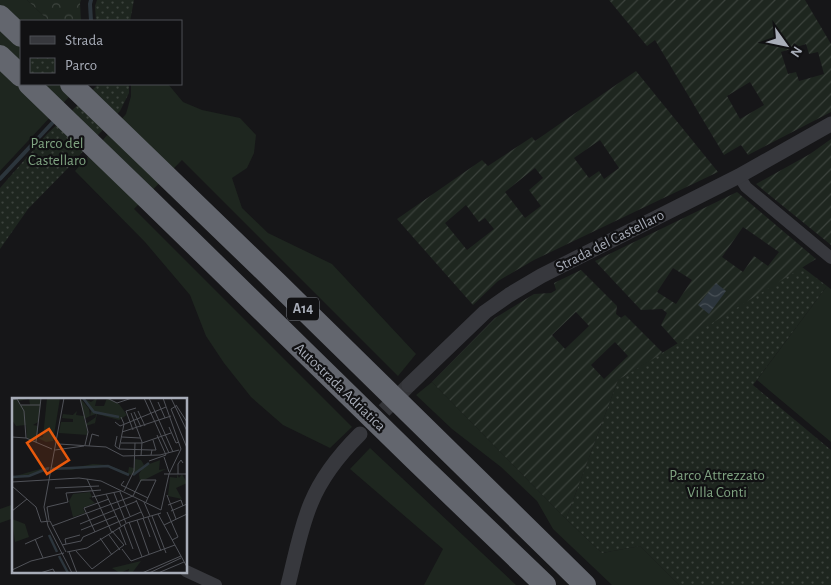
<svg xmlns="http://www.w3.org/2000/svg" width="831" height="585" font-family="'Alegreya Sans',sans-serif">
	<defs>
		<pattern id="forest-crowns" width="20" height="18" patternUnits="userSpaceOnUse" patternTransform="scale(1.25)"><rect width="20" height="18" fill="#1e261f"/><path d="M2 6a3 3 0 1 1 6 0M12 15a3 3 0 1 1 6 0" fill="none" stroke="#3c433d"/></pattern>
		<pattern id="park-dots" width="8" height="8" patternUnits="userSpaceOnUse" patternTransform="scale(1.25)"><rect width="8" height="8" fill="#1e261f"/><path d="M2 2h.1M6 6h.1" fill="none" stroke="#3c433d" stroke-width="1.8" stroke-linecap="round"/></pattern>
		<pattern id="garden-furrows" width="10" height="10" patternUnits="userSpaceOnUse" patternTransform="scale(1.25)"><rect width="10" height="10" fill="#1e261f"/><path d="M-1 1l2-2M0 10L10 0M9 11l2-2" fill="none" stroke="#3c433d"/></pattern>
		<pattern id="water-waves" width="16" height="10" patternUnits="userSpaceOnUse" patternTransform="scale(1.25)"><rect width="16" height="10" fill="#2c353c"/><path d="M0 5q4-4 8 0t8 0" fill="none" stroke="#485056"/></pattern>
	</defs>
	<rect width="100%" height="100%" fill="#161618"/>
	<!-- grass -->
	<path fill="#1e261f" d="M0,0H27L49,21H21V84H81L0,171Z
		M131,84H168L183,102L202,110L240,118L256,135L254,153L247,168L232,178L242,208L268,233L332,264L416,354L398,376L182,160L134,209L352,427L330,448L283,425L251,397L224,363L206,336L190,295L145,242L75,171L126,114L131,96Z
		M827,286L831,289V442L757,380Z
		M432,382L566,519L602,553L640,546L679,585H612L553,529L537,501L501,467L452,429L416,395Z
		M370,448L516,585H424L443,549L350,469Z
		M14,504V518L0,523V509Z"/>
	<!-- forest -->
	<path fill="url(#forest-crowns)" d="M27,0H81L80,3L81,21H49Z"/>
	<!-- park -->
	<path fill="url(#park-dots)" d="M97,0H134L130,21H96L95,6Z
		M98,84H129V93L120,111L67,169L28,209L0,249V188L47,134L83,100Z
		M802,267L827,286L753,385L831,450V585H679L640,546L602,553L566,519L618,380Z"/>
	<!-- garden -->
	<path fill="url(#garden-furrows)" fill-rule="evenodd" d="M609,0H805L831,44V112L748,155L741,145L724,155L655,40L647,46ZM806,44L809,54L818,52L824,74L799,81L796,72L788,74L781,52ZM750,82L764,105L740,119L727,96Z
		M636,71L718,172L534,260L498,281L473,305L397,219L482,160L488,166L532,137L535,141ZM600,140L619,168L604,179L599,171L589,178L574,158ZM535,168L543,178L529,190L541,206L525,218L505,192ZM466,205L479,222L485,218L494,229L467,250L445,223Z
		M831,139V245L756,184L810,154Z
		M737,192L816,259L678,344L661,325L667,313L662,309L641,310L595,261ZM743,227L779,252L768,266L754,256L743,272L722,257ZM673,268L692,280L676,304L657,292Z
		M581,270L617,306L616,314L621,318L625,315L663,353L618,380L566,519L432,382L495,318L534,294L551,293L556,290L554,283ZM576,312L589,326L565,349L552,335ZM615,342L628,356L604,379L591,365Z"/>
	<!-- water -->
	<path fill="url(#water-waves)" d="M716,283L726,291L709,314L698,305Z"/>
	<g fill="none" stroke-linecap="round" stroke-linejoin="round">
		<!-- stream -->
		<path stroke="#2c353c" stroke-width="4" d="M91,0L90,4L91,21
			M0,179L56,119"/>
		<!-- tertiary-tunnel -->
		<path stroke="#333438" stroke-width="15" stroke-dasharray="15 8" stroke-linecap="butt" d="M368,427L409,385"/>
		<!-- minor -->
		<path stroke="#37383d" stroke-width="12" d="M739,176L746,187L831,258
			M186,571L216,585"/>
		<!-- tertiary -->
		<path stroke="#37383d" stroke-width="15" d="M409,385L485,312L509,295L541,276L739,176L831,124
			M288,585C295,558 300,529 311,503C322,476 340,454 360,434"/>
		<!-- motorway -->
		<path stroke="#63666e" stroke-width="22" d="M0,16L21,36
			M0,56L21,76
			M29,84L149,200L415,460L545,585
			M71,84L277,283L585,585"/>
	</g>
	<g text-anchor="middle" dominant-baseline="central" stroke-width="4.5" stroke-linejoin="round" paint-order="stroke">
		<!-- shield labels -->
		<rect fill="#111113" stroke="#7b7e86" stroke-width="1" x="287" y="297.5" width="32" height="23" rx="4"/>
		<g font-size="14" font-weight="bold" fill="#a8adb8">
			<text x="303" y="309">A14</text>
		</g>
		<!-- park labels -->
		<g font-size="15" fill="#7fa381" stroke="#111113">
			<text x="57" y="143">Parco del<tspan x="57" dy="17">Castellaro</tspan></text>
			<text x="717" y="475">Parco Attrezzato<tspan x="717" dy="17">Villa Conti</tspan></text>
		</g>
		<!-- street labels -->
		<g font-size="15" fill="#a8adb8" stroke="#111113">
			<text transform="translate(610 241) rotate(-27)">Strada del Castellaro</text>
			<text transform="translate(340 387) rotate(44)">Autostrada Adriatica</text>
		</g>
	</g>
	<!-- overview -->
	<g transform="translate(12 398)">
		<rect width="175" height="175" fill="#161618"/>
		<path d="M70,0L79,4L85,0L83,8H92L95,0L107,6L115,17L107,22L85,16L82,29L75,30L82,29L84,16L78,18L79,13ZM165,76L167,80L170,76L175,85L164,90L170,101L156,98L158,79L165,80ZM0,121L13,126L17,139L3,144ZM129,163L120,175H116L117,171L108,175L100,170Z" fill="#1e261f"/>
		<path d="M35,0H48L41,43L34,44L26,40L31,39ZM123,61L129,62L132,67L122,77L111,76L96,68H81L59,72L36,70L17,77L0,79L35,69L60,70L81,66L96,67L116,75L117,69L122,70ZM151,61L148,62L147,72L154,71L128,84L127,76L132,68Z" fill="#1e261f"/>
		<path d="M5,0L16,1L7,3L9,7H18L17,0H29L26,24L21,27L26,28L24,44L15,40L14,27L4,28L0,22V3ZM68,0L77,11L78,18L72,21L74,26L84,19L83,25L74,28L76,37L47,35L49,24H61V21L50,20L51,16L61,17L65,13L64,17L72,18ZM78,94L80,99L77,100L83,105L71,110L73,115L61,119L57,103L61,96Z" fill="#1e261f"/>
		<path fill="none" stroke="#2c353c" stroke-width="2.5" d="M71,0L82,14L107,19M40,71L96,68L117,77M121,77L137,65M0,79L17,78L37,70M37,137L45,154M47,158L56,175"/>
		<path fill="none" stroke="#505258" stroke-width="1" d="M52,0L32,109L36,128L60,175M68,0L76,34L73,47M95,0L105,5L120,0M132,0L157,55M137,0L161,54M159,0L175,33M0,2L5,1L12,13L14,40M146,4L153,20M9,7H28M164,7L175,24M164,8L159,11L175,50M126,13L133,28M122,14L129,29M119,15L130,44L129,58M103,24L108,28L154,9M157,29L164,45L167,44M121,32L114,13L124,10M110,34L159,18M145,37L154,57M105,38L103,48L107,51M0,39L14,40L40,51M110,39L128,40M24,44L29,0M109,45H130L159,35M47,46L94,49L111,58L148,57L167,52M77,48L80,36L87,38M107,51L140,52M107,51L112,26L109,19M43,52L72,48M139,57L140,52H144L141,42M152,59L157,74M137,63L154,57M152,76H175M166,76V66L169,62L171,65M75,81L100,135M112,83L109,87L136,100M0,84L67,80L89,83L149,112M0,88L24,109L29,124L38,123L54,154M43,90L87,88M112,93L122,73L123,45M108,94L118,118M102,95L114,125M94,96L109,128M155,97L164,121M80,99L109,93M124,102L132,120M132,104L138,118M156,107L169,102L171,108M149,112L157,76L169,51L151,0M0,113L15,101M159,113L175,106M155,114L166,139L160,142M146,116L175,169M140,118L154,155M136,119L149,153M131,120L138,139M37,122L35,109L56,104L54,95L89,92M125,122L137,156M117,124L130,159M68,126L125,103M112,127L121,151M152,127L175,116M40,128L121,98L129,82H144L134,104M107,129L114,147M69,132L104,118M100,133L112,147M83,134L72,110L97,101M97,137L108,152M88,140L100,157M23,141L31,160M13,146L31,138M54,146L53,141L68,137M50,147L69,143L71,139L129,114M110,151L119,163L163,147M64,153L80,171L112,147M55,154L75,150L115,125L149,115M57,154L65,175M0,172L19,163L52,155M28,175L41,171L43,175M82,175H108M130,175L169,158M137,175L169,160M146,175L172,164"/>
		<path fill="#e8590c" fill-opacity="0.15" stroke="#e8590c" stroke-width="2.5" d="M37,31L57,62L35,76L15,45Z"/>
		<rect width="175" height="175" fill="none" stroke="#a8adb8" stroke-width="2.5"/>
	</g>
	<!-- legend -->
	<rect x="20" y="20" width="162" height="65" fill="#111113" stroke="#4d4f55"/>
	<rect x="30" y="36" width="25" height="8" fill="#37383d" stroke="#4d4f55"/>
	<text x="65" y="45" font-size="15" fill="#a8adb8">Strada</text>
	<rect x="30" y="58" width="25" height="15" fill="url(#park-dots)" stroke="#4d4f55"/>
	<text x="65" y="70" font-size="15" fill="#a8adb8">Parco</text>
	<!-- north arrow -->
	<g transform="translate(786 45) rotate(123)" stroke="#111113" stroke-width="4" paint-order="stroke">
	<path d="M0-4L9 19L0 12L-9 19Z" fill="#a8adb8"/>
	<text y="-8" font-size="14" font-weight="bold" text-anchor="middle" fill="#a8adb8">N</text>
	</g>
</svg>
